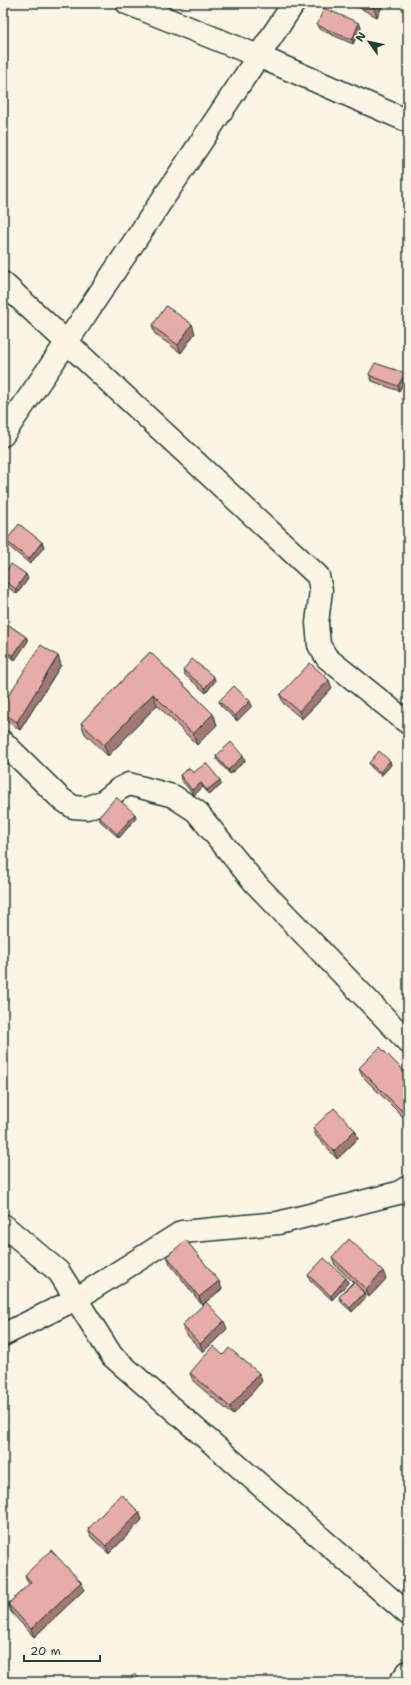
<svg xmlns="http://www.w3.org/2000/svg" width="411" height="1685" font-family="'Shantell Sans',sans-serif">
	<rect width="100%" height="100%" fill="#fcf5e5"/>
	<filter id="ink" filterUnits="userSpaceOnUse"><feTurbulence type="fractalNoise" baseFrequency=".025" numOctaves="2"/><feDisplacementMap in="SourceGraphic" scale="8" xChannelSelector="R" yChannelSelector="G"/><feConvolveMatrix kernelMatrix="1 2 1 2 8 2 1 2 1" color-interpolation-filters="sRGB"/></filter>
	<g filter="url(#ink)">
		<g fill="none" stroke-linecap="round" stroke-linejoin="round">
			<defs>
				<path id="street" d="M127,3L258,56L408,121
					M3,283L318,576L321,590L317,623L319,645L327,658L408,723
					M3,435L67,342L294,3
					M3,742L60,798L73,807L87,808L104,801L119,789L129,784L173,796L196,811L255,883L408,1042
					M3,1225L59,1272L112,1356L408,1614
					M3,1335L76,1299L182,1232L278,1223L398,1193L408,1187"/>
				<path id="secondary" d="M400,1682L408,1672"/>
			</defs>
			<!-- street casing -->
			<use href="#street" stroke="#1f3d34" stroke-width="25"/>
			<!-- secondary casing -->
			<use href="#secondary" stroke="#1f3d34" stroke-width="25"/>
			<!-- street -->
			<use href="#street" stroke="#fcf5e5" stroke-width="22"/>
			<!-- secondary -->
			<use href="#secondary" stroke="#fcf5e5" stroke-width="22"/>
		</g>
		<!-- wall -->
		<path fill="#c79490" stroke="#1f3d34" d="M350,3H384L377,17Z
			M359,23L361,27L353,44L319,29L317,25Z
			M152,326L195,333L181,353L155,334Z
			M369,374L406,378L399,391L372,381Z
			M6,541L42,542L44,547L30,564L7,545Z
			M3,575L28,579L17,594L3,584Z
			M3,621L26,637L28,641L15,660L3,652Z
			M150,652L213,714L217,725L197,745L157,705L108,756L85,734L81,723Z
			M58,656L61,665L20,730L3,719V704Z
			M183,670L215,681L206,693L185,675Z
			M332,688L302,719L283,703L280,695Z
			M219,701L252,706L237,721L221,706Z
			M216,756H243L245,761L230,774L217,760Z
			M390,761L391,765L381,776L371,767L369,763Z
			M193,773L221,785L209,795L203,787L194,795L181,780L180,775Z
			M135,814L136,818L119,838L100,821L99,817Z
			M359,1068L408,1075L407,1121L362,1076Z
			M313,1128L355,1130L358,1139L337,1159L316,1136Z
			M167,1256L222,1289L202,1305L170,1264Z
			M332,1257L386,1279L369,1297L359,1288L366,1297L352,1312L341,1302L339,1297L353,1282L335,1265Z
			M308,1275L346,1278L348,1283L332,1300L310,1280Z
			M182,1325L227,1329L203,1352L185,1333Z
			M190,1373L262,1381L233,1415L193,1381Z
			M139,1512L142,1520L109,1554L91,1537L88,1529Z
			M25,1575L84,1590L34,1637L11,1612L8,1604L29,1584L28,1583Z"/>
		<!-- shaded-wall -->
		<path fill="#a27875" stroke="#1f3d34" d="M376,3H384L377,17L374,8Z
			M359,23L361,27L353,44L352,40Z
			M192,324L195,333L181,353L178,345Z
			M405,373L406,378L399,391L398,386Z
			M42,542L44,547L30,564L29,559Z
			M26,574L28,579L17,594L16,589Z
			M26,637L28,641L15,660L13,656Z
			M58,656L61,665L20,730L17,722Z
			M214,677L215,681L206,693L205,688Z
			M329,680L332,688L302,719L299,711Z
			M153,694L157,705L108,756L104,745Z
			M250,701L252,706L237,721L235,716Z
			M213,714L217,725L197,745L193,734Z
			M243,756L245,761L230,774L228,770Z
			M390,761L391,765L381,776L380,772Z
			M220,780L221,785L209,795L207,790Z
			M201,783L203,787L194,795L192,790Z
			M135,814L136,818L119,838L117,834Z
			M408,1111V1121H407L404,1113Z
			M355,1130L358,1139L337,1159L334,1151Z
			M383,1271L386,1279L369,1297L366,1289Z
			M346,1278L348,1283L332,1300L331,1296Z
			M219,1281L222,1289L202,1305L199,1297Z
			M364,1293L366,1297L352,1312L350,1308Z
			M224,1321L227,1329L203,1352L200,1344Z
			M259,1373L262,1381L233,1415L230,1407Z
			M139,1512L142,1520L109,1554L106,1546Z
			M81,1582L84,1590L34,1637L31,1629Z"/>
		<!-- building -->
		<path fill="#e7aca7" stroke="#1f3d34" d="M363,3H376L374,8Z
			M324,8L359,23L352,40L317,25Z
			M166,306L192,324L178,345L152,326Z
			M375,363L405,373L398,386L371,376L369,374Z
			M19,524L42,542L29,559L6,541Z
			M11,564L26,574L16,589L3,580V575Z
			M3,621L26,637L13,656L3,649Z
			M41,645L58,656L17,722L3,713V704Z
			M150,652L213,714L193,734L153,694L104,745L81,723Z
			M192,659L214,677L205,688L183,670Z
			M310,663L329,680L299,711L280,695Z
			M234,686L250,701L235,716L219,701Z
			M231,742L243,756L228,770L216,756Z
			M379,751L390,761L380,772L369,763Z
			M206,763L220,780L207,790L201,783L192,790L180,775L189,768L193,773Z
			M116,797L135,814L117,834L99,817Z
			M380,1047L408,1075V1111L404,1113L359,1068Z
			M334,1108L355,1130L334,1151L313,1128Z
			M349,1239L383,1271L366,1289L332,1257Z
			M186,1240L219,1281L199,1297L167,1256Z
			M324,1258L346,1278L331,1296L308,1275Z
			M354,1282L364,1293L350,1308L339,1297Z
			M206,1302L224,1321L200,1344L182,1325Z
			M213,1346L223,1355L229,1348L259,1373L230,1407L190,1373Z
			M121,1494L139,1512L106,1546L88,1529Z
			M51,1550L81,1582L31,1629L8,1604L31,1582L25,1575Z
			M134,1674L144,1682H127Z"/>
	</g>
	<!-- margin -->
	<rect width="411" height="1685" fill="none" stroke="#fcf5e5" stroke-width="16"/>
	<rect x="8" y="8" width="395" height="1669" fill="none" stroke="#1f3d34" stroke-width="1.5" filter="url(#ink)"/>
	<!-- north arrow -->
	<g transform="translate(369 42) rotate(303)" stroke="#fcf5e5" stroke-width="3" paint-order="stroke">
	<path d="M0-3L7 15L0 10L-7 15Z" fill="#1f3d34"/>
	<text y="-6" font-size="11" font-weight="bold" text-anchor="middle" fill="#1f3d34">N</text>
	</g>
	<!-- scale -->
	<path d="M24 1655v6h76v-6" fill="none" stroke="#1f3d34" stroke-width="2"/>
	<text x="30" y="1655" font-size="12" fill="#1f3d34" stroke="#fcf5e5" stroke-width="3" paint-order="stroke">20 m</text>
</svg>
